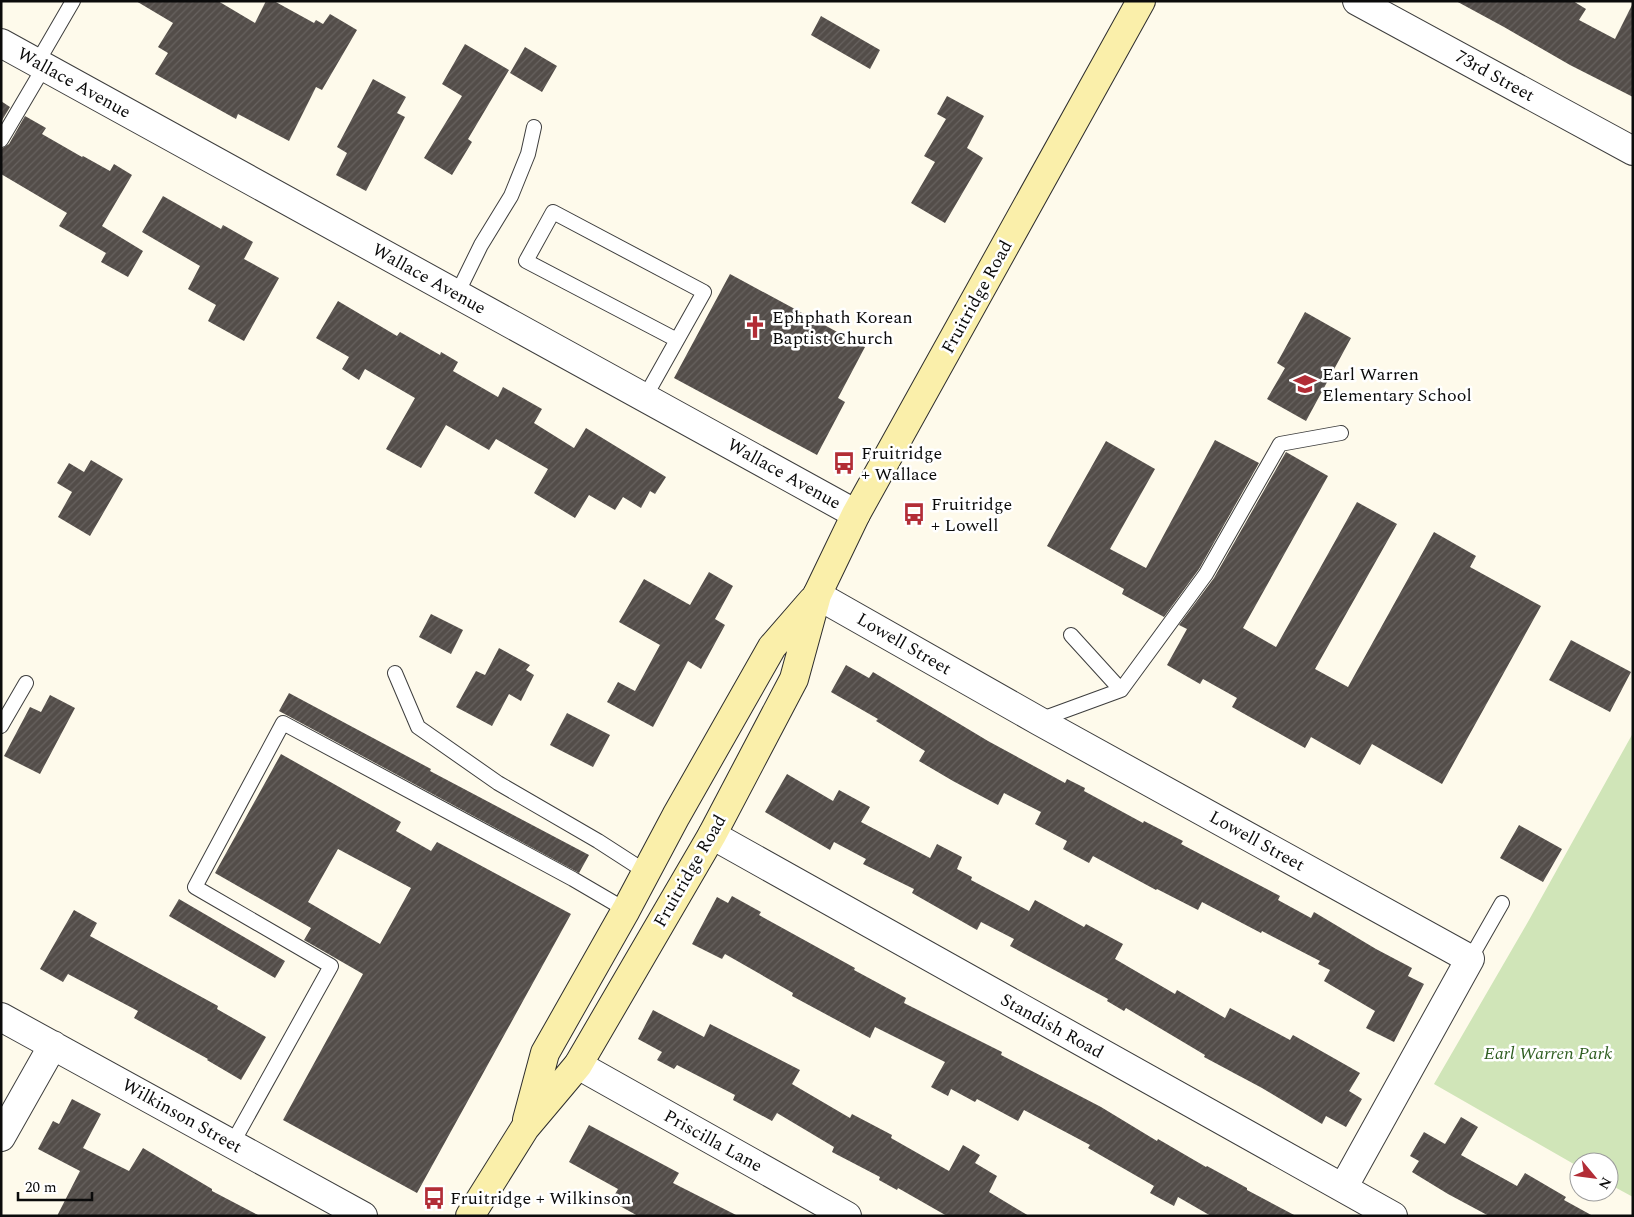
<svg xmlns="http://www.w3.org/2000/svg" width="1634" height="1217" font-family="Spectral,serif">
	<defs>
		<pattern id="building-hatch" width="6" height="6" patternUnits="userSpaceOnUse" patternTransform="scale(1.25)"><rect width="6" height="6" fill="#534d49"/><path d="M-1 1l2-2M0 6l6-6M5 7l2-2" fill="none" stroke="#67625f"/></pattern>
	</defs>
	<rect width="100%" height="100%" fill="#fefaeb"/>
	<!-- grass -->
	<path fill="#d0e5b8" d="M1633,733V1197L1609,1184V1162H1579V1167L1434,1084L1529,920Z"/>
	<!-- building -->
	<path fill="url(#building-hatch)" fill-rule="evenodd" d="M136,1H218L255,23L266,1H274L314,23L316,20L323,24L330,14L357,30L322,90L316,87L289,141L238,114L236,119L155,74L168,53L158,47L173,23Z
		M1456,1H1573L1586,9L1579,20L1615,39L1633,3V97L1570,65L1504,27Z
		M821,16L880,50L870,69L811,35Z
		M465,44L509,70L468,139L472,142L452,175L424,158L462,96L442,84Z
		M525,47L557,66L542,92L510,73Z
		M373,79L406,97L397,113L405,117L366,191L336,175L347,153L337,147Z
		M947,96L984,116L967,148L983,158L945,223L911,203L935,162L924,156L946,119L937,114Z
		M1,101L10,107L1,122Z
		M25,116L46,128L42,134L82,157L83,156L110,171L114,164L132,175L102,226L143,251L128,277L101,262L106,253L59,226L67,213L1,174V149L9,144Z
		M163,196L221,229L223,225L253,242L244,259L279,278L244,341L208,321L216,305L188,289L200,266L142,232Z
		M730,274L865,347L838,398L845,402L817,455L674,378Z
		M338,301L397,336L400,332L440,355L441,352L458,362L453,371L498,397L503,387L542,409L534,423L574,448L586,428L666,477L655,494L650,491L641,508L623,497L615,510L589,495L575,518L534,493L548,469L496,439L489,450L446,425L421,468L386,449L415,398L365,369L359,380L342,369L349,357L316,338Z
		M1305,312L1351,338L1306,421L1267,399L1285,368L1277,363Z
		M1215,440L1259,463L1199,569L1164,617L1122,594L1124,589L1047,546L1106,441L1155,469L1110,549L1146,568Z
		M1286,452L1328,476L1243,628L1276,647L1357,502L1397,524L1315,669L1348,687L1434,532L1476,556L1470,567L1541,606L1442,784L1372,744L1360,765L1311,737L1305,748L1232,707L1237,698L1203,679L1200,684L1167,665L1187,629L1179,625L1214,578Z
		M91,460L123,479L90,536L58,517L72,492L57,483L69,463L84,472Z
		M709,572L733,586L715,619L725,625L701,669L688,661L653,727L607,702L618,682L635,691L660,645L619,622L644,579L690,605Z
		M431,614L463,630L451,654L419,637Z
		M1571,640L1631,672L1610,712L1549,680Z
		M499,648L530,665L526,670L534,675L521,701L509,694L492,726L456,707L476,671L485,675Z
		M846,665L869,678L873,672L988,741L1065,783L1067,779L1085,788L1084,791L1143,823L1144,821L1183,841L1181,844L1280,896L1278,900L1311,918L1314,912L1376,949L1412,968L1408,976L1424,984L1394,1042L1366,1028L1375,1011L1324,981L1330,970L1318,964L1320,961L1262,931L1261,933L1202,902L1198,910L1157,889L1156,890L1093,856L1089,863L1063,849L1067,841L1035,824L1041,812L1004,793L998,805L953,781L919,761L925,751L876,721L878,719L831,692Z
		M289,693L431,769L430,771L589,855L579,873L279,711Z
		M50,695L75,708L40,774L4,756L30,707L41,712Z
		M567,713L610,735L593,767L550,745Z
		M281,754L401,822L396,831L431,851L437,842L571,914L417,1193L283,1120L363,974L304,940L311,928L215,873ZM338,849L411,888L380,944L308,902Z
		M787,774L833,801L839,790L870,807L861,822L930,858L937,844L962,857L957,869L972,877L971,880L1029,911L1035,900L1084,927L1086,924L1123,944L1115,959L1175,994L1177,990L1225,1018L1230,1008L1290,1040L1293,1035L1360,1073L1349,1091L1362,1099L1346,1127L1326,1116L1322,1124L1262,1088L1204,1057L1205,1055L1126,1008L1124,1011L1107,1001L1108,999L1010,946L1014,939L981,922L977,930L912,893L914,889L863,864L866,859L834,842L830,850L765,812Z
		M1519,825L1562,849L1543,882L1500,858Z
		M732,896L761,912L759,915L855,968L854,970L906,998L904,1003L1002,1052L1001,1055L1101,1107L1157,1141L1158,1139L1206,1167L1207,1166L1247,1188V1190L1296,1216H1211L1178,1197L1174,1206L1150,1193L1154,1186L1088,1148L1090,1145L1024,1110L1018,1121L977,1099L975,1102L951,1089L948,1096L931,1087L945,1062L875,1027L870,1038L792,996L793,993L725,954L722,959L692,944L717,897L728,903Z
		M179,899L285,961L275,978L169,916Z
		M74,910L97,923L90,936L218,1006L217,1009L266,1037L241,1080L207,1060L208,1059L134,1018L138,1011L68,974L63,982L40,969Z
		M653,1010L704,1037L710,1024L800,1070L792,1084L850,1118L852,1114L892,1135L891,1138L949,1171L963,1145L980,1155L975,1163L997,1176L989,1192L1029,1216H947L898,1188L897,1190L879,1180L880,1177L832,1152L834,1147L777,1113L772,1121L733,1100L735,1095L677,1065L674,1069L657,1060L662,1052L638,1039Z
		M72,1099L101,1114L83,1148L129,1171L143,1148L212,1189V1191L260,1216H57L80,1171L38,1149L53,1121L59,1124Z
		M1461,1117L1478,1127L1461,1155L1517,1186L1525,1173L1566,1197L1564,1200L1593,1216H1489L1448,1194L1412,1172L1419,1161L1410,1156L1424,1132L1445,1144Z
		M589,1125L679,1173L673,1183L738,1216H638L611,1201L618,1189L569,1162Z"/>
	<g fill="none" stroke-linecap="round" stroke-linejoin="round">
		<defs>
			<path id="lane" d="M37,63L73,1
				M1,140L44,67
				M457,294L481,245L511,196L528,154L534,127
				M645,397L704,292L553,212L526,261L677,340
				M1071,635L1121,690
				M395,673L418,727L498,783L598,841L646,872
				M1039,720L1121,690L1206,574L1280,444L1341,433
				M1,726L26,683
				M1470,959L1502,903
				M232,1144L331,966L195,887L283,723L573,879L626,910"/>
			<path id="street" d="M1357,1L1633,151
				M1,43L856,514
				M817,595L1039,721L1470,959L1343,1188
				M712,835L1393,1216
				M1,1017L363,1216
				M578,1065L847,1216
				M1,1137L53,1045"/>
			<path id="secondary" d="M527,1120L545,1053L626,910L676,816L772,647L812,601
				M470,1216L525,1128L578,1065L712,835L794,679L817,595L856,514L1141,1"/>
		</defs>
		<!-- lane casing -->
		<use href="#lane" stroke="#3e3e3e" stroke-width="16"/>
		<!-- street casing -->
		<use href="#street" stroke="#3e3e3e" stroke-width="30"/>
		<!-- secondary casing -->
		<use href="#secondary" stroke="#2d2d2d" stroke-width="30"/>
		<!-- lane -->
		<use href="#lane" stroke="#fff" stroke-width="14"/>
		<!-- street -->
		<use href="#street" stroke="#fff" stroke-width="28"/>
		<!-- secondary -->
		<use href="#secondary" stroke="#faefaa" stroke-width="28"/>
	</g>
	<!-- icons -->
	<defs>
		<symbol id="church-bare" viewBox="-9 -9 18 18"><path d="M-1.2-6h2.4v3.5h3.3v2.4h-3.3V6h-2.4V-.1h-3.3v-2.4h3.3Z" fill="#b22d36" stroke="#fff" stroke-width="2.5" paint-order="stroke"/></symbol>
		<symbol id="school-bare" viewBox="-9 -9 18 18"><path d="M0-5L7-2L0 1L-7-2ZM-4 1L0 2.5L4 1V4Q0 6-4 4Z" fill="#b22d36" stroke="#fff" stroke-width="2.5" paint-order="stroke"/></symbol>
		<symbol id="bus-bare" viewBox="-9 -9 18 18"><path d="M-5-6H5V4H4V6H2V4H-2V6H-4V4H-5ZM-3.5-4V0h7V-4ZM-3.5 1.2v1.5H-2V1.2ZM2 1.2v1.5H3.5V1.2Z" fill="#b22d36" stroke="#fff" stroke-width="2.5" paint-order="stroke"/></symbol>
	</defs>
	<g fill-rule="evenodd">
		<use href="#church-bare" x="739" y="311" width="32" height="32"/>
		<use href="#school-bare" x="1289" y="368" width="32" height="32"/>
		<use href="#bus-bare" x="828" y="447" width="32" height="32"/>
		<use href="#bus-bare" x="898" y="498" width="32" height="32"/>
		<use href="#bus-bare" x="418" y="1182" width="32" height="32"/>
	</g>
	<g text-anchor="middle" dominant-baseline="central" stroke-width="5" stroke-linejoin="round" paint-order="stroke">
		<!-- street labels -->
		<g font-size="18" fill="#0b0b0b" stroke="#fff">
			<text transform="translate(1495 76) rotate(29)">73rd Street</text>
			<text transform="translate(74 83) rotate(29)">Wallace Avenue</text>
			<text transform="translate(429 279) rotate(29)">Wallace Avenue</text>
			<text transform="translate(977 297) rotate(-61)">Fruitridge Road</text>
			<text transform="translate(784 474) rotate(29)">Wallace Avenue</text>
			<text transform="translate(904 644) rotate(30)">Lowell Street</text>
			<text transform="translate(1257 841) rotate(29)">Lowell Street</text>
			<text transform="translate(690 871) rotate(-60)">Fruitridge Road</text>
			<text transform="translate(1052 1026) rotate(29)">Standish Road</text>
			<text transform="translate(182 1116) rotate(29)">Wilkinson Street</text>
			<text transform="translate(713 1141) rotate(29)">Priscilla Lane</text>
		</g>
		<!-- poi labels -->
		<g font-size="18" fill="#0b0b0b" stroke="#fff" text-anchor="start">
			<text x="772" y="317">Ephphath Korean<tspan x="772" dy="21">Baptist Church</tspan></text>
			<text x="1322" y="374">Earl Warren<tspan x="1322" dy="21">Elementary School</tspan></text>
			<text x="861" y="453">Fruitridge<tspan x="861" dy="21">+ Wallace</tspan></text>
			<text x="931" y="504">Fruitridge<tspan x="931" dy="21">+ Lowell</tspan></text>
			<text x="450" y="1198">Fruitridge + Wilkinson</text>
		</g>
		<!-- park labels -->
		<g font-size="18" font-style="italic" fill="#2f5e21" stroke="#fff">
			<text x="1548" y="1053">Earl Warren Park</text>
		</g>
	</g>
	<!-- border -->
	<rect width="1634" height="1217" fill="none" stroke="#0b0b0b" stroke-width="5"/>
	<!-- north arrow -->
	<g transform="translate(1594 1177) rotate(119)"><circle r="24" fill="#ffffff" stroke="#9d9d9d"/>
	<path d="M0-4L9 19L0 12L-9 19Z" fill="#b22d36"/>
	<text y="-8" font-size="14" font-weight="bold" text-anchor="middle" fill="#0b0b0b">N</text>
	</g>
	<!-- scale -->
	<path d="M18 1192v8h74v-8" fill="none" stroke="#0b0b0b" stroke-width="2.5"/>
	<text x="25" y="1192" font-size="15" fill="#0b0b0b" stroke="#ffffff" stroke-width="4" paint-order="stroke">20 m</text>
</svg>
